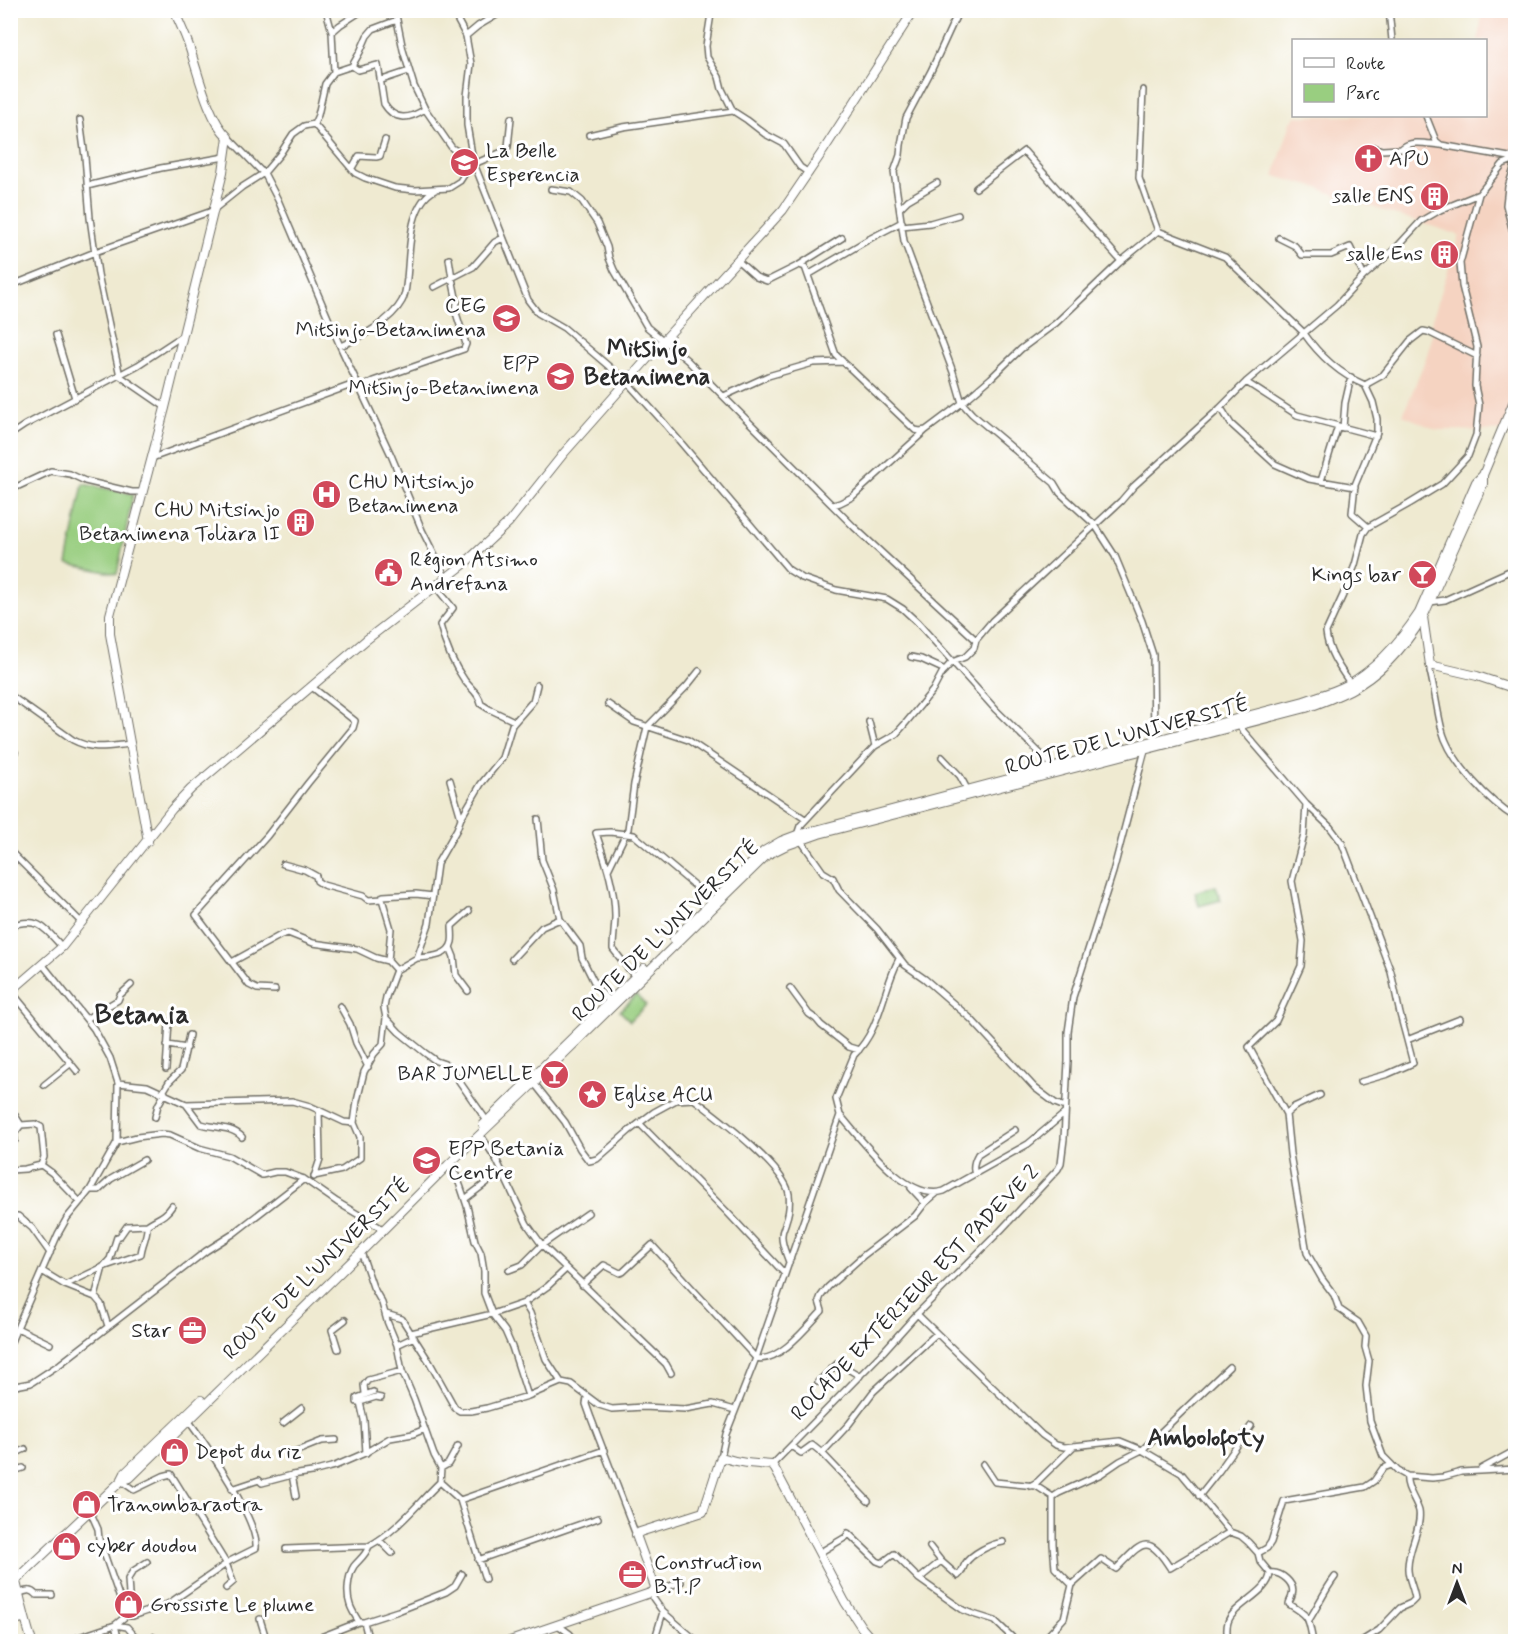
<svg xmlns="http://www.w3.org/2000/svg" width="1526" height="1652" font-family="Mynerve,sans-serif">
	<rect width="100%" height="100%" fill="#fff"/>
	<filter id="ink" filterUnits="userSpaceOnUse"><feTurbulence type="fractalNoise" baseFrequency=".0167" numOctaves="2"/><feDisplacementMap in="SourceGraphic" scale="12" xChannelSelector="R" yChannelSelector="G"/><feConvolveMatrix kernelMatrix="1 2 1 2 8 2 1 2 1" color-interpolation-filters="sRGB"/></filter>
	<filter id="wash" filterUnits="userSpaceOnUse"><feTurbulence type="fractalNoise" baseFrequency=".008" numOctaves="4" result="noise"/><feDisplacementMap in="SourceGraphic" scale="24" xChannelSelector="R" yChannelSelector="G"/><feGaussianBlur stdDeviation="1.35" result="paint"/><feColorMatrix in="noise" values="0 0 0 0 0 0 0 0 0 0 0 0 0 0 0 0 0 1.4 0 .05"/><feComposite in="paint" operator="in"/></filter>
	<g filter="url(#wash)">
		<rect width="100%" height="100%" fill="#efead1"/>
		<!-- built -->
		<path fill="#f5d3c1" d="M1483,11H1515V431L1437,430L1403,415L1426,358L1432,338V321L1459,235L1341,197L1318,188L1274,176L1291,122L1296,116H1486V40H1478L1480,32L1481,17Z"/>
		<!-- green -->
		<path fill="#99ce80" stroke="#627c56" stroke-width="1.5" d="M83,484L133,494L117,574L67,564Z
			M1216,886L1221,900L1199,906L1195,892Z
			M636,995L646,1005L630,1021L620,1011Z"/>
	</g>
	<g filter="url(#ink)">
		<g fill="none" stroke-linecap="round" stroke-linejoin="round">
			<defs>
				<path id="street" d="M326,10L332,32L334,72L325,84L318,115L314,124L304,126L293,134L280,154L264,173L278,200L340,346L391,455L422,530L446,578
					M395,10L403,50L414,86L425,109L452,148L473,161
					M452,10L466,36L471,64L467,96V125L473,161L528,300L538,313L564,328L627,382L665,424L789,570L802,578L836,590L887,599L903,609L917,622L996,710L1054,767
					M959,10L931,71L906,118L901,145L900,155L894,172L904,241L953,372L962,403L972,414L1054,483L1060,493L1095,525L1115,556L1142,621L1153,655L1154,742
					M1389,10L1392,40
					M711,14L706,46L707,57L719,77L722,89L733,111L747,120L765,134L784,144L800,167L809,173
					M332,32L340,25L357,14
					M466,36L478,26L505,10
					M352,66L358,70L378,65L384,104C395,122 410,119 425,109
					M334,72L352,66L360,52L367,36L373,29L397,20
					M382,80L409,71
					M1426,116L1436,141L1441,145L1515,158
					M80,120L85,157L90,218L98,274L120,376L165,407
					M314,124L355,173L365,178L395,188L415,190L449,188L460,181L473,161
					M589,135L623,127L733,111
					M1373,147L1382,150L1401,149C1411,139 1427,144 1440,145
					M1516,162L1508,187L1506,205L1516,244
					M474,164L502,152L508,147L511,118
					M352,168L359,156L376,157L380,156L385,140
					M87,186L161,168L225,157
					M976,188L1024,151L1121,261
					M551,189L571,192L582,201L597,223L607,247L609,258L614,270L647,327L687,360L854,527L976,640
					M901,207L908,200L937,183
					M902,226L930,223L958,215
					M1158,231L1225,257L1303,332C1319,355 1339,374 1365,385
					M1279,238L1295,246L1302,255H1331L1350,247L1364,276
					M737,260L756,277L767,281L799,265L805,267L836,355L915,430L920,431L926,430
					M799,265L842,238
					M808,275L871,238L902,222
					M10,286L95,252L212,211L242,187L264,173L260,170L228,137
					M434,287L473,267L495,242L503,238
					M56,335L75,398
					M340,346C359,339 392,320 402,301C406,294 406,285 407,278C410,252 408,204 435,190
					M1246,382L1297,415L1376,436
					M360,388L373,381L464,349L466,344L456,313L457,302L452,278L449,259
					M724,396L768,376L813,363L843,362
					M1219,409L1223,411L1231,424L1275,464L1309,479L1355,487
					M1343,428L1345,403L1351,377
					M10,435L25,425L138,365L182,336
					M152,458L357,383
					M1321,481L1338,426
					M10,490L51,471L70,474L85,481L132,492H142
					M833,505L840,503L852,497L926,430L962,403L991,378L1021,349L1056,323L1119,263L1158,231L1139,178L1143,90
					M1368,527L1352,513L1355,485L1377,432V419L1373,402L1365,385L1383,375L1410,341L1423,331L1428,332L1477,356
					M436,587L453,608L440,625C445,645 453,664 465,681C471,689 479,693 481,704L489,709L514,721
					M1430,602L1445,600L1516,568
					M911,657L921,659L945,670
					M1430,665V671C1435,691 1437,711 1442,730C1450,761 1489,802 1516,818
					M1350,683C1339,667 1328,652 1326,632L1343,595L1355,565L1363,534L1368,527L1409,504L1442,484L1468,456L1476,435L1479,405L1475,386L1477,347L1462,286L1460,263L1479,194
					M10,695L73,740C94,751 109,746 131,744
					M608,704L634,722L688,740L805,819
					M869,722L875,746
					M1239,726L1306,804L1304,835L1292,881L1303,941L1301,966L1276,1021L1249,1047L1286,1114L1290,1154L1307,1253L1322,1279L1334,1295L1339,1309L1358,1322L1366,1336L1365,1347L1369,1361L1366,1386L1370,1421L1383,1456L1398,1471L1407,1476L1432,1478L1443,1477L1461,1472L1516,1469
					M10,757L15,752
					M942,757L960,776L967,789
					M450,780L461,818
					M1306,804L1330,827L1342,843L1391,972L1400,1014L1407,1040L1460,1019
					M538,819L542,860L554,890L560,919L580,946L582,958L597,988L609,1001
					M10,851L82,923
					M283,864L305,870L316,876L317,881L323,885L363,896L368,900L382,899L383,896L416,894L433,896
					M608,870L628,829L634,784L647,727L687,686L699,671
					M382,899L391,929L388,961
					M10,926C38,916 45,928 62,947
					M450,947L454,957L456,975L468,991
					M417,958C428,957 449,957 452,942C453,937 452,931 452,926L469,911
					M512,959L542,927L560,919
					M232,962L281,935L288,933L313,943L357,949L376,958L388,961L396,970
					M635,977L613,949C613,938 615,927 615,916C615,887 605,860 596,833L610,832L634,835L701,891L711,903
					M790,988L809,1014L816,1019L821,1025L849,1047L859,1050
					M275,990L257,989L249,985L196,915L267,836L308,783L353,728L355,721L312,687
					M11,991L77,1071
					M340,1006L350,1024L356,1043L368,1067
					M86,1019L118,1000L120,995L131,985
					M167,1045L187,1048
					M166,1069L169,1022
					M1360,1082L1388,1074L1413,1063L1407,1040
					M118,1083L147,1086L186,1104L292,1101L310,1106L344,1122L354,1123L357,1101L364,1072L374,1054L383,1044L386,1018
					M534,1083L565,1122L580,1149L589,1161L597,1159L629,1131L654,1112L676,1100L694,1099C716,1116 785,1167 789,1194C790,1203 789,1213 786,1221C785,1226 782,1230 782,1235C781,1244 786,1253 789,1262
					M44,1085L70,1064
					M163,1092L169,1082L181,1070L189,1035
					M186,1104L201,1124C214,1128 232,1126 242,1137
					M10,1107L21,1125
					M1065,1107L1055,1103L1035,1088L971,1019L925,979L905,965L877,929L839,890L833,878L823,872L797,835L800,826L875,746L896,734L904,725L933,690L942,673L952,662L965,657L974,648L976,640L992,621L1121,501L1134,486L1219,409L1246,382L1337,305L1364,276L1396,248L1421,221L1440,210L1479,194L1503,164L1516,159
					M1286,1114L1294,1107L1320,1095
					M840,1115L836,1099L854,1055C881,1029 882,991 899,959
					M155,1117L158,1105L165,1093
					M487,1121L452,1071L445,1064L436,1061L425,1053L399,1032L386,1018L384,1008L386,997L396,970L417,958L429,924L437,864L457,829L461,818L481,784L502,758L512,725L533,701L537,685
					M640,1124L727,1212L785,1274
					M480,1134L496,1159L527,1224L542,1245L666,1364L671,1373
					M15,1140L14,1134L21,1125L35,1124L41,1127L44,1157L41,1165
					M117,1142L137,1137L162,1134L170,1135L199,1148L229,1156L262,1175L275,1172H285L304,1179L337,1202L381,1228
					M41,1165L52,1173L80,1202
					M448,1165L456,1175L461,1188L467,1206L475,1241L481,1253L484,1271V1293L492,1314L505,1331L512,1347L528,1396
					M10,1170L25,1169L41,1165
					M975,1174C972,1167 974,1161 978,1154L1015,1130
					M314,1176L342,1170L360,1158V1137L354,1123
					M314,1177L320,1159L319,1110
					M911,1188L925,1203
					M90,1190H99L111,1179L144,1160
					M465,1199L498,1174L503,1172
					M10,1219L15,1216H18L32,1228L50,1253
					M361,1252L373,1287L382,1303L387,1321L397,1345L402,1371L414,1399L434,1455L441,1468
					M509,1270L522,1265L542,1245L588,1213
					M42,1271L65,1285L95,1297L101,1304L108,1326
					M65,1285L103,1267L141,1254C142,1243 148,1236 147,1225C157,1218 165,1217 172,1206
					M582,1285L604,1265L620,1273L623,1272L652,1245L756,1358C778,1364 808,1326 822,1311L819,1301L821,1296L828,1287L864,1255L915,1216L925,1203L937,1193
					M95,1297L103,1267L110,1259L117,1237L120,1236L127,1226L147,1225
					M524,1303L530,1313L546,1359L561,1382
					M386,1314L402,1319L430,1363L455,1408L460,1411H471L487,1408L528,1396L561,1382L571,1384L599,1405L612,1409L643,1407L685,1409L713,1404L735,1410
					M917,1314L1042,1435L1056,1445L1064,1447L1120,1441L1142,1450L1181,1473L1230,1532L1241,1536L1248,1542L1258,1553L1260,1561L1270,1573C1280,1571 1296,1583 1292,1595C1292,1598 1289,1601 1289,1604C1311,1617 1308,1618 1313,1642
					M17,1328L50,1344
					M411,1333L492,1314L524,1303L548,1286L566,1269
					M10,1344L58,1234L67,1218L90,1190L117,1142L118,1083L110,1058L94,1029L43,965
					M397,1345L414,1337
					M338,1349L332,1330L345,1320
					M818,1382L838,1363L860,1376
					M10,1387L31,1383L60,1364L206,1251L233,1234L304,1179
					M365,1393L364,1385L368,1380L402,1371
					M587,1398L586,1404L591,1418L636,1535
					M360,1402H357V1398L373,1392
					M188,1420C205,1443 259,1521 256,1548L226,1563
					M283,1423L302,1408
					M791,1446L801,1453L812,1445L822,1453L849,1424L873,1392L936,1334
					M297,1451L322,1441L336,1440
					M366,1453L364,1420L360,1402L376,1397L381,1398
					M822,1453L868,1501
					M10,1456L25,1449
					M721,1457L726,1434L756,1358L840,1115C862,1140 907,1203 944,1191L1028,1144L1064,1114
					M983,1464L995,1482L1036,1486L1053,1497L1059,1493L1101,1474L1120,1461L1142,1450L1229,1367
					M772,1465L883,1352L917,1314L1001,1230L1058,1169L1061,1163L1064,1139L1068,1061V1032L1073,997L1113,872L1145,750
					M1481,1469L1516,1450
					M10,1472L23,1468
					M292,1475L312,1472L335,1466L365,1453L390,1438L413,1434L425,1429
					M121,1481L134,1490L163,1476L171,1474L226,1563L233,1582L226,1588
					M440,1482L460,1500L604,1450
					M1030,1486L1037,1482L1074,1446
					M232,1489L259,1480L262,1483L292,1475L296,1496
					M1199,1496L1219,1471L1251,1426
					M1053,1497V1544L1055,1568L1072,1585
					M460,1500L485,1579
					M90,1511L98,1529L99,1539L126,1616
					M379,1540L392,1553
					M369,1546C366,1555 360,1559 354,1566C348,1575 346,1594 350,1605C352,1611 356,1617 359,1622H364L369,1642
					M930,1547L941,1561L958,1576C963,1572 962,1569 965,1564C972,1553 991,1544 1003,1542
					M286,1549L369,1546C397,1531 417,1504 440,1482L441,1468L448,1464L458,1446
					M819,1553L846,1537L848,1533L877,1561L882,1563L894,1554L919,1579L963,1610L973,1614L995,1621L1017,1642
					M1258,1553L1267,1548L1271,1542L1284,1501L1365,1487L1374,1481L1383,1468L1392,1465
					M478,1560L598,1518
					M919,1579L941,1561
					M18,1594C26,1591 30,1588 36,1595H52
					M663,1612L698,1642
					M125,1613L130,1611L128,1579L133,1571L147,1562
					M260,1619L267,1642
					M1309,1620C1318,1606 1325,1590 1335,1577
					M364,1622L398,1611L446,1592L455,1586L462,1574
					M115,1625L127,1627L140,1642
					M115,1625L119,1642
					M558,1625L570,1634L569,1640L566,1642
					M64,1642L115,1625L126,1616H133L168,1604L226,1564
					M141,1642L153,1637
					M308,1642L359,1622
					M654,1642L663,1612L653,1598V1592L681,1582
					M1042,1642L1064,1618L1072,1585L1101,1559L1116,1569C1141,1544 1147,1531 1170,1568L1230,1532
					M1228,1642C1227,1636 1226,1628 1228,1622C1233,1605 1270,1592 1270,1573
					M1360,1642L1379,1630L1400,1608L1411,1603L1415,1599C1414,1588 1407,1577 1408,1567C1408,1549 1422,1527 1419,1511C1416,1500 1405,1487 1407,1476"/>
				<path id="secondary" d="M1423,617L1430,665L1477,676L1516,689
					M148,841L110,634V615L165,408L223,172L228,137C208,119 198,72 189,46C185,34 179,22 174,10
					M674,939L764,851L781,841L797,835L1304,701C1318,696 1334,692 1347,685C1377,669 1401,640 1419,613L1476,482L1483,475
					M10,992L62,947L172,809L191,789L366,640L463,565L509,522L564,453L664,340L783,210L823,151L914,10
					M483,1125L644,968
					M121,1481L125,1473L201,1400
					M10,1559C18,1587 23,1614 32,1642
					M10,1586L121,1481L130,1478L361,1252L448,1165L534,1083L767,855L785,846L819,834L1306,708C1321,703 1336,697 1350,690C1381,674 1405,646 1423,617L1483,484V475L1516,396
					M10,1591L19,1619
					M507,1642L653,1592L655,1587L636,1535L640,1532L703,1512L721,1457C738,1463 754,1464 772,1465L775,1469L845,1602L862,1628L874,1642"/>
			</defs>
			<!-- street casing -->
			<use href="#street" stroke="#706e65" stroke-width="8"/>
			<!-- secondary casing -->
			<use href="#secondary" stroke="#706e65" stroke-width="10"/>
			<!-- street -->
			<use href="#street" stroke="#fff" stroke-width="5"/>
			<!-- secondary -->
			<use href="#secondary" stroke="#fff" stroke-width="8"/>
		</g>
	</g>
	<!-- icons -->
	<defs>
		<symbol id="church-disc" viewBox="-11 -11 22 22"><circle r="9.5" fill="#d1495b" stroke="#fff"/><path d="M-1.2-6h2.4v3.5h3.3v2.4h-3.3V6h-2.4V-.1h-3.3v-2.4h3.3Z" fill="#fff"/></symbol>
		<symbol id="school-disc" viewBox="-11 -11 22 22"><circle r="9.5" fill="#d1495b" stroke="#fff"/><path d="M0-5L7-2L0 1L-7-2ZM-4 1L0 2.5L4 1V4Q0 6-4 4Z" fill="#fff"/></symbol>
		<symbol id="building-disc" viewBox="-11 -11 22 22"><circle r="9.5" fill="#d1495b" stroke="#fff"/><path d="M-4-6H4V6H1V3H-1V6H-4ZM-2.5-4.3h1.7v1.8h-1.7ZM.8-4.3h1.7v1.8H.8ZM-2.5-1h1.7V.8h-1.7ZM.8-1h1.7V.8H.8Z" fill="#fff"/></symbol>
		<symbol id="hospital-disc" viewBox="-11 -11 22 22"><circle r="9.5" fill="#d1495b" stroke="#fff"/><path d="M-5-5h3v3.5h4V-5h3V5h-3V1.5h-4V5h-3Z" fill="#fff"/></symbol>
		<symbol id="civic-disc" viewBox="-11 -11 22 22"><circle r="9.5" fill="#d1495b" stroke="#fff"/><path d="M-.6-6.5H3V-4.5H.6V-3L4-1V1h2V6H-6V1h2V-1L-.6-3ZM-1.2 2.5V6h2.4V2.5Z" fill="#fff"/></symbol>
		<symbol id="bar-disc" viewBox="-11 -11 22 22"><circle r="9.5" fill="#d1495b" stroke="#fff"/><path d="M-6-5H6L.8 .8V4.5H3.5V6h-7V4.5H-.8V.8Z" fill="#fff"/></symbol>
		<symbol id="sight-disc" viewBox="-11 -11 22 22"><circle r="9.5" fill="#d1495b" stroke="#fff"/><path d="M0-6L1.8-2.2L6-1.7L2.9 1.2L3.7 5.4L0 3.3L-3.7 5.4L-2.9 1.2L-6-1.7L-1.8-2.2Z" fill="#fff"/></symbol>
		<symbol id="office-disc" viewBox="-11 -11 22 22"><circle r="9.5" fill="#d1495b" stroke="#fff"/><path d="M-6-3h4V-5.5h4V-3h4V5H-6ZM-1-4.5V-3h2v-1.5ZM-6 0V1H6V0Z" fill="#fff"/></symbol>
		<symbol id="shop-disc" viewBox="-11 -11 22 22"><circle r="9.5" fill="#d1495b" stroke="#fff"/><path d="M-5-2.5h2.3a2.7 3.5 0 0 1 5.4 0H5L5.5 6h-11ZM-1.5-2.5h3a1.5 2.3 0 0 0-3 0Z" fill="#fff"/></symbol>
	</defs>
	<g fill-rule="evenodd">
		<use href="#church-disc" x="1352" y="142" width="33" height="33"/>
		<use href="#school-disc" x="448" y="146" width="33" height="33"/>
		<use href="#building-disc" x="1418" y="180" width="33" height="33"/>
		<use href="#building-disc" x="1428" y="238" width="33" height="33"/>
		<use href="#school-disc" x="490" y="302" width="33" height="33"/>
		<use href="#school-disc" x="544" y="360" width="33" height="33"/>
		<use href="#hospital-disc" x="310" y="478" width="33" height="33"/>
		<use href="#building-disc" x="284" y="506" width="33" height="33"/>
		<use href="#civic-disc" x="372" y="556" width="33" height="33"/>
		<use href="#bar-disc" x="1406" y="558" width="33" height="33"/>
		<use href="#bar-disc" x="538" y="1058" width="33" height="33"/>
		<use href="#sight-disc" x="576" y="1078" width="33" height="33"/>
		<use href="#school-disc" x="410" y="1144" width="33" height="33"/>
		<use href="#office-disc" x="176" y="1314" width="33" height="33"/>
		<use href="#shop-disc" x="158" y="1436" width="33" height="33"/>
		<use href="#shop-disc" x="70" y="1488" width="33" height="33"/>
		<use href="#shop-disc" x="50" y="1530" width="33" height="33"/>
		<use href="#office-disc" x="616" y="1558" width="33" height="33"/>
		<use href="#shop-disc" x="112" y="1588" width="33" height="33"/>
	</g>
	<g text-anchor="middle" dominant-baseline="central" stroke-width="6" stroke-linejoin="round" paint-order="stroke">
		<!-- poi labels -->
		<g font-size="21" fill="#2b2b2b" stroke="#fff" text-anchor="start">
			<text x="486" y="151">La Belle<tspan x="486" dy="24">Esperencia</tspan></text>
			<text x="1389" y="159">APU</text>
			<text x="1414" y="196" text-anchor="end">salle ENS</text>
			<text x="1423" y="254" text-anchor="end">salle Ens</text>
			<text x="486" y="306" text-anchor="end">CEG<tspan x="486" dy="24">Mitsinjo-Betanimena</tspan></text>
			<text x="539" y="364" text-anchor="end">EPP<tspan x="539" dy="24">Mitsinjo-Betanimena</tspan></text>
			<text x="348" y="482">CHU Mitsinjo<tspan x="348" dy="24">Betanimena</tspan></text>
			<text x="280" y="510" text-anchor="end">CHU Mitsinjo<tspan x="280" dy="24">Betanimena Toliara II</tspan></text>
			<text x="410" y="560">Région Atsimo<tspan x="410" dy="24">Andrefana</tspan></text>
			<text x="1401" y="575" text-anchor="end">Kings bar</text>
			<text x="533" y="1074" text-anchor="end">BAR JUMELLE</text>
			<text x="613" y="1095">Eglise ACU</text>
			<text x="448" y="1149">EPP Betania<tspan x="448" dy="24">Centre</tspan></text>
			<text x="171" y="1331" text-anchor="end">Star</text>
			<text x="195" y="1452">Depot du riz</text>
			<text x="107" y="1505">Tranombaraotra</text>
			<text x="87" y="1546">cyber doudou</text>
			<text x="654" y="1563">Construction<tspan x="654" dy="24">B.T.P</tspan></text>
			<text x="150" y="1605">Grossiste Le plume</text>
		</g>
		<!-- street labels -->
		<g font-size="21" fill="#2b2b2b" stroke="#fff">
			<text transform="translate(1127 736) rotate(-15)">ROUTE DE L'UNIVERSITÉ</text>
			<text transform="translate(666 931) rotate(-44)">ROUTE DE L'UNIVERSITÉ</text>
			<text transform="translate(317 1269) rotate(-44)">ROUTE DE L'UNIVERSITÉ</text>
			<text transform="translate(915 1293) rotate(-46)">ROCADE EXTÉRIEUR EST PADEVE 2</text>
		</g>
		<!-- quarter labels -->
		<g font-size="24" font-weight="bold" fill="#2b2b2b" stroke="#fff">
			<text x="647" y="349">Mitsinjo<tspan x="647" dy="28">Betanimena</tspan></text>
			<text x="1206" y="1438">Ambolofoty</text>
		</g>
		<!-- district labels -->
		<g font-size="27" font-weight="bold" fill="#2b2b2b" stroke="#fff">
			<text x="142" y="1015">Betania</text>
		</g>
	</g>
	<!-- margin -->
	<rect width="1526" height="1652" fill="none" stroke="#fff" stroke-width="36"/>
	<!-- legend -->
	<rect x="1292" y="39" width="195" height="78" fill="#ffffff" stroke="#aaaaaa" stroke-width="1.5"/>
	<rect x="1304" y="58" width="30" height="9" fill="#ffffff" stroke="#aaaaaa" stroke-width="1.5"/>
	<text x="1346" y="69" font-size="18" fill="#2b2b2b">Route</text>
	<rect x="1304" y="84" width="30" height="18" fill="#99ce80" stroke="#aaaaaa" stroke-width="1.5"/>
	<text x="1346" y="99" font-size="18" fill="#2b2b2b">Parc</text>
	<!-- north arrow -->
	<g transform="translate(1457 1583)" stroke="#ffffff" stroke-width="4.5" paint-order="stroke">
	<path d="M0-4.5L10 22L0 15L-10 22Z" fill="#2b2b2b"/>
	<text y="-9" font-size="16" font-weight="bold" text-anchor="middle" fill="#2b2b2b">N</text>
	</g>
</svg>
